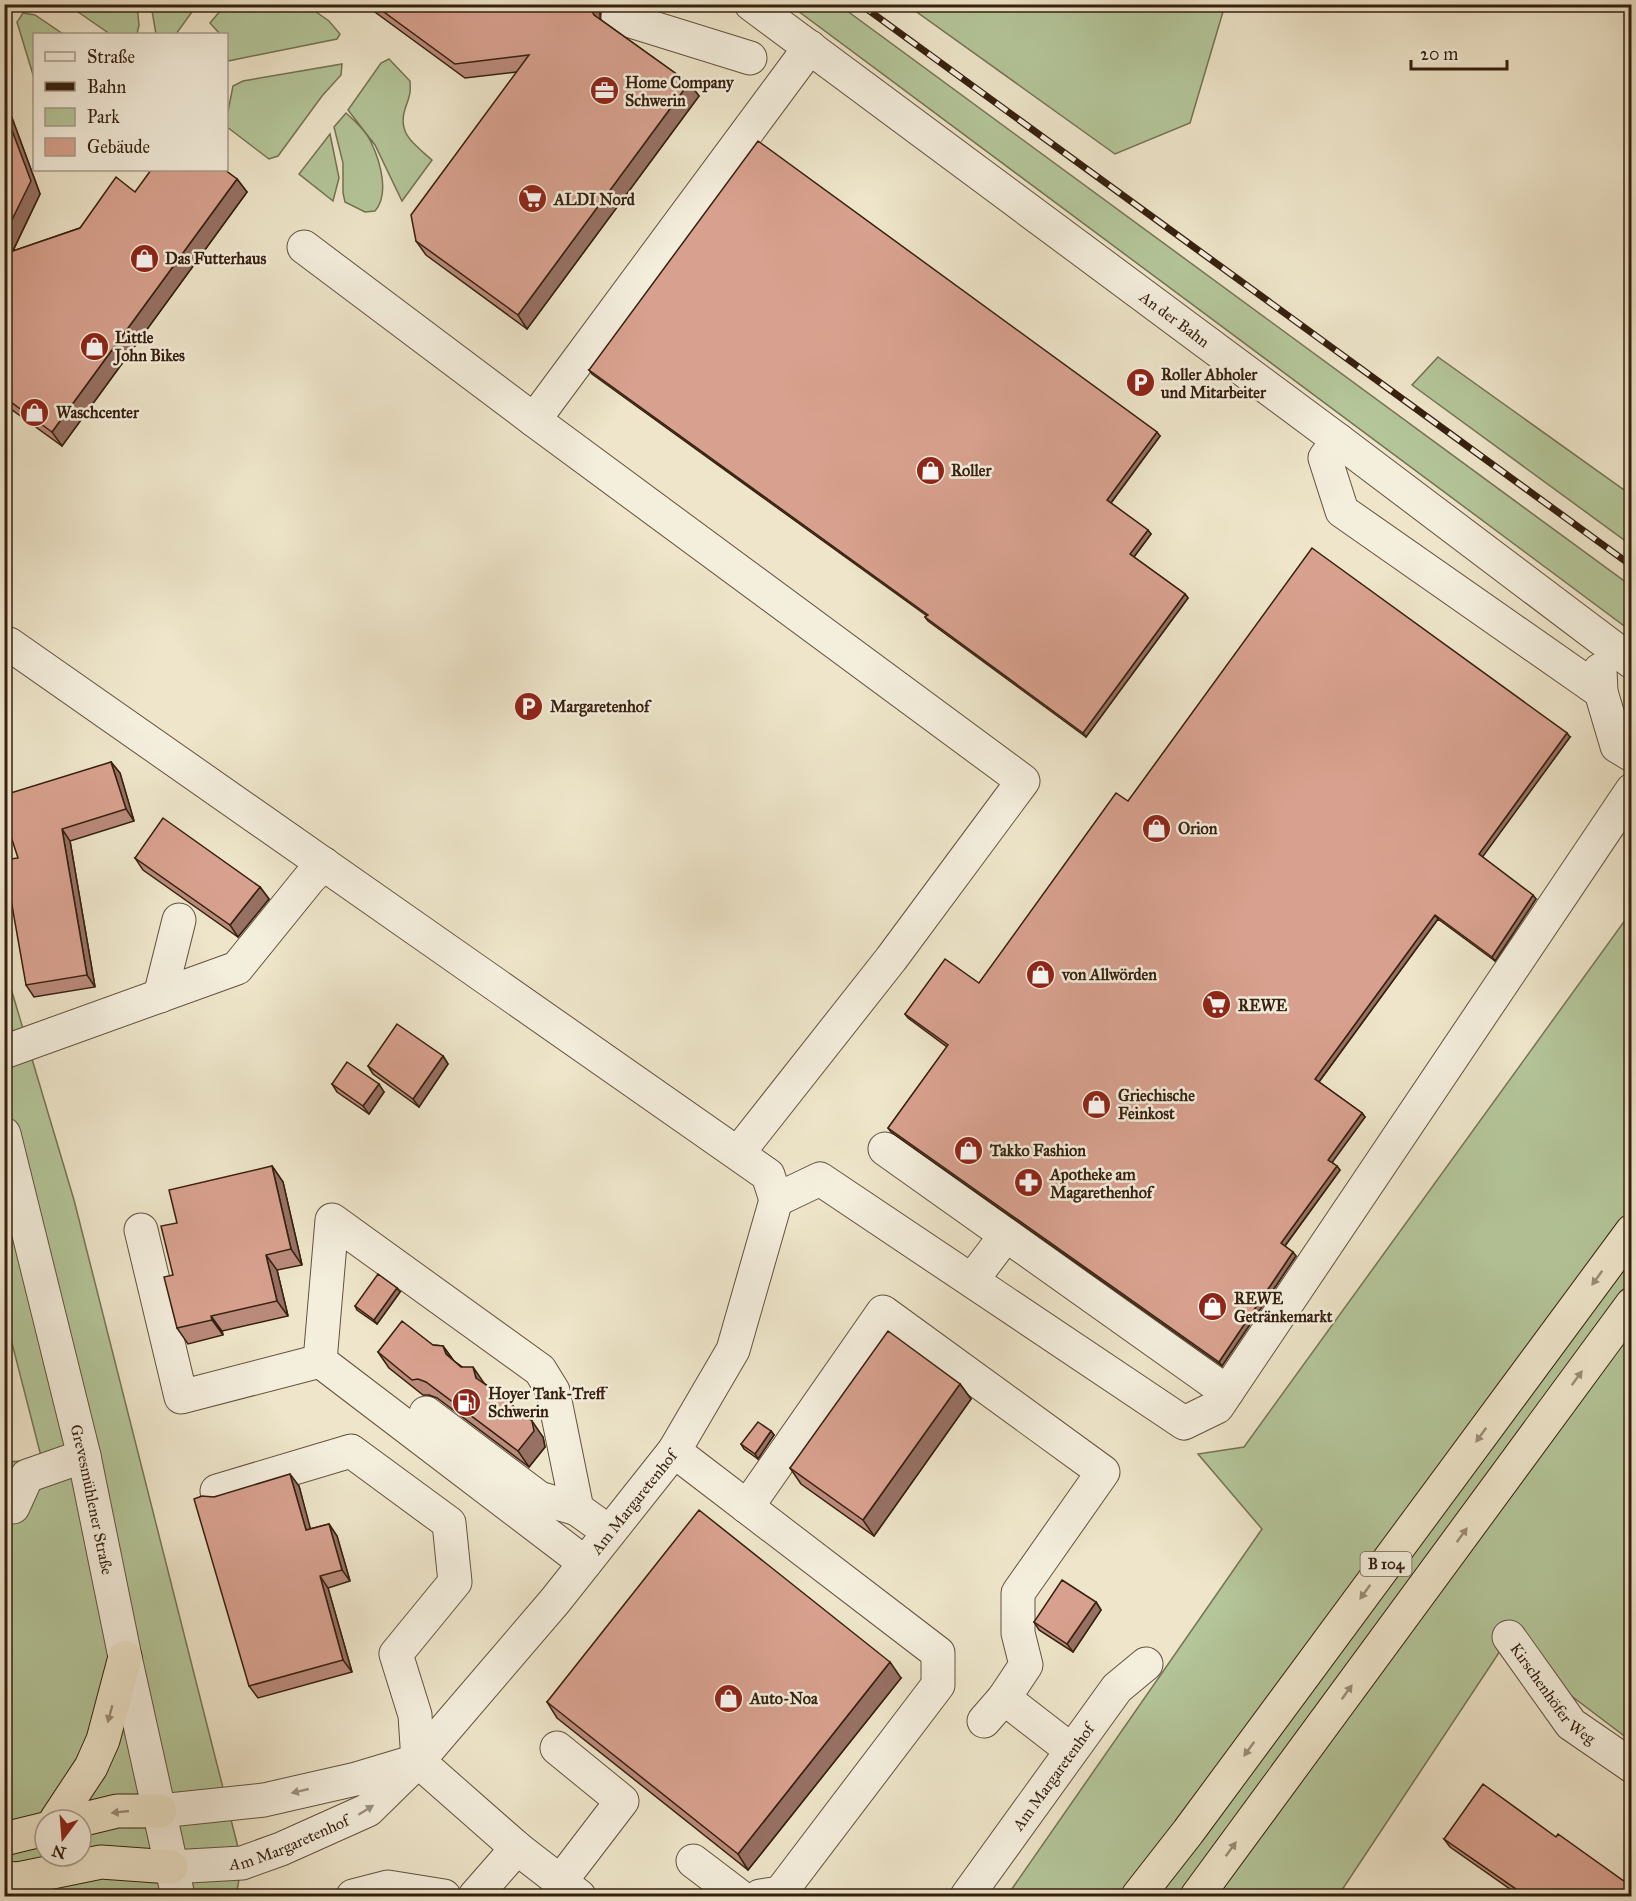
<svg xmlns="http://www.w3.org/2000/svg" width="1636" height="1901" font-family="'IM FELL Great Primer',serif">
	<rect width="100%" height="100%" fill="#eee5ca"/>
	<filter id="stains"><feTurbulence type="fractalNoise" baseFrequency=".00333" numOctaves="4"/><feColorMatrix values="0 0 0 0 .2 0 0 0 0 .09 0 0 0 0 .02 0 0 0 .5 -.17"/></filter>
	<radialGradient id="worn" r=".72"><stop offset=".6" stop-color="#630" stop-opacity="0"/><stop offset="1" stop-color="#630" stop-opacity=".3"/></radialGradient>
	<!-- green -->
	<path fill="#b4c69a" stroke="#757354" stroke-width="1.5" fill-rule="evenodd" d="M226,4L306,5L329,21L340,34L337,39L228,61L226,34H220L210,23Z
		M68,5H137L139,25L137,34H110Z
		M151,5V4L197,5L176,34H156Z
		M790,5H839L1631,586V631Z
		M907,5H1225L1190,123L1115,154Z
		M23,13L35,15L63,34H34V78L17,22Z
		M389,59L410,81C411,95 409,97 405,109C397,134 415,145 432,160L402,201L375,145L348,110L381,63Z
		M342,64L341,75L322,96L278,156L269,159L227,127V116L233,86L243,81Z
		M346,113C355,121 366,131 371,142C380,161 390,194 375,211L365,212L345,202L343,193V163L334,127Z
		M330,134L339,178L333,201L299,174Z
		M1438,357L1631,495V545L1412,385Z
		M1631,912V1741L1504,1645L1338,1896H1007L1262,1529L1198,1454L1244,1447Z
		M4,965L74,1200L242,1863L236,1896H5V1462L42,1460L5,1316ZM45,1820H81V1856H45Z"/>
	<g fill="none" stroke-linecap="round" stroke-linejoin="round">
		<defs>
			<g id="minor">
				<path id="s1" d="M751,4L1338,440L1632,662"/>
				<path d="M618,17L750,58"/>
				<path d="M304,247L534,420L1023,781L891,959L738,1153"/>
				<path d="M534,420L810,47"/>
				<path d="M1338,440L1325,458L1342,511L1601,692"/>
				<path d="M9,644L768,1175L776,1200"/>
				<path d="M1600,670L1601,692L1617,746L1632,755"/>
				<path d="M160,996L179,920"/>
				<path d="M4,1052L237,968L309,879L324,864"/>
				<path id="s2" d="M4,1134L84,1456L125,1657L178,1896"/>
				<path d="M885,1149L1227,1392"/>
				<path d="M776,1200L820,1179L1184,1423L1217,1407L1632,790"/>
				<path d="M141,1230L181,1397L320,1361L585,1563"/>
				<path d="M972,1280L1006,1235"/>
				<path d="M320,1361L332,1220L540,1370L553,1391L577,1509L609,1532"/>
				<path d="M426,1413L539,1498L577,1509"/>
				<path d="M674,1451L938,1653V1685L780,1893L760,1896"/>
				<path d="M217,1491L351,1451L449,1523L455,1582L396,1654L415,1715L418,1761"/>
				<path d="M13,1507L27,1476L84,1456"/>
				<path d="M747,1507L883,1312L1103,1472L1018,1593V1633L1026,1665L1004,1698L984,1721"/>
				<path id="s3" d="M1509,1637L1571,1724L1632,1766"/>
				<path d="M1004,1698L1071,1750"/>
				<path d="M557,1748L622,1801L560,1882"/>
				<path d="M418,1761L517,1848L579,1896"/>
				<path d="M160,1811L264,1800L356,1779L416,1761"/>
				<path d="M693,1861L739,1896"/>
				<path id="s4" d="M171,1867L242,1863L281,1849L368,1810L418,1761L555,1601L674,1451L733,1350L776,1200"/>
				<path d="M353,1896L388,1887L444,1896"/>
				<path d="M475,1896L517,1848"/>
				<path id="s5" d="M967,1896L1117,1688L1146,1664"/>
			</g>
			<path id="highway" d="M56,1820L91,1767L103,1740L125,1657
				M80,1820L117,1811H160
				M4,1839L45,1829
				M4,1878L18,1879L101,1862L171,1867
				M1138,1896L1188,1832L1632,1231
				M1197,1896L1632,1304"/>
		</defs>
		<!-- minor casing -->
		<use href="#minor" stroke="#64513e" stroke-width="35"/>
		<!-- highway casing -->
		<use href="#highway" stroke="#36200f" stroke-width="35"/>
		<!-- minor -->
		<use href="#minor" stroke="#f4eedd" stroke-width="33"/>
		<!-- highway -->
		<use href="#highway" stroke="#eee5ca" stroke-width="33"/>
		<defs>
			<path id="rail" d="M860,4L1632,566"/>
		</defs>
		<!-- rail casing -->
		<use href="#rail" stroke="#36200f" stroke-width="7"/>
		<!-- rail -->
		<use href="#rail" stroke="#f4eedd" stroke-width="4.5" stroke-dasharray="14" stroke-linecap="butt"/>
	</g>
	<!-- wall -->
	<path fill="#ba8a7b" stroke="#36200f" stroke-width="1.5" d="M364,4H605L600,11V19L689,83L699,96L527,329L426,255L416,241L517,72L465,78Z
		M4,101L8,107L40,194L13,251L80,228L135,192L237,179L247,192L62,446L4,404Z
		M589,370L1160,436L1111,503L1151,534L1134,557L1185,594L1188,598L1086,737L928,621L925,617L927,616L592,374Z
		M1570,737L1482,857L1536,899L1495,961L1438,919L1319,1082L1362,1113L1365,1117L1332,1162L1340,1170L1285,1246L1296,1256L1222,1366L891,1132L888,1128L947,1047L908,1018L905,1014L979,983L1128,801Z
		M111,762L120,773L134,821L70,841L95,987L34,997L26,985L18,858Z
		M135,858L260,887L269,899L238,937L143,870Z
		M443,1056L448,1064L419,1107L373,1074L368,1066Z
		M332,1084L384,1092L369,1114L337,1092Z
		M272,1166L283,1182L302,1265L277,1270L288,1316L222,1331L223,1335L188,1344L177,1328L173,1275L177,1223Z
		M400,1292L377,1324L357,1310L355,1306Z
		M433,1345L443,1346L453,1360L492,1389H502L513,1406L543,1437L545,1447L529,1467L437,1398L429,1395H423L389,1368L378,1352Z
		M960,1384L971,1399L874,1536L801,1484L790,1468Z
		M771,1431L774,1435L758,1459L744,1449L741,1444Z
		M299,1486L310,1529L329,1524L337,1536L350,1581L328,1588L352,1672L258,1698L249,1686L214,1497Z
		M1096,1602L1101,1610L1073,1652L1039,1630L1034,1622Z
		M901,1678L748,1870L557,1718L547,1702Z
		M1444,1839L1632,1896H1520L1450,1847Z"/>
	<!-- shaded-wall -->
	<path fill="#977164" stroke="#36200f" stroke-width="1.5" d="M590,4H605L600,11V21L594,15L590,7Z
		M689,83L699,96L527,329L518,315Z
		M4,101L8,107L40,194L4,269Z
		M237,179L247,192L62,446L52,432Z
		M1157,432L1160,436L1110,504L1107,500Z
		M1148,530L1151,534L1133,558L1130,554Z
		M1185,594L1188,598L1086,737L1083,733Z
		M1567,733L1570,737L1481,859L1479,854Z
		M111,762L120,773L134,821L126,809Z
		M62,829L70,841L95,987L87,975Z
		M260,887L269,899L238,937L230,925Z
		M1533,895L1536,899L1495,961L1492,957Z
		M1435,915L1438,919L1318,1083L1315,1079Z
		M443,1056L448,1064L419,1107L413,1099Z
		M379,1084L384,1092L369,1114L363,1106Z
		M1362,1113L1365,1117L1331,1164L1328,1160Z
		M272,1166L283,1182L302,1265L291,1249Z
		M1337,1166L1340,1170L1284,1247L1281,1243Z
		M1293,1252L1296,1256L1222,1366L1219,1362Z
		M266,1255L277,1270L288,1316L277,1301Z
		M397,1288L400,1292L377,1324L374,1320Z
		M211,1316L222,1331L223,1335L212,1320Z
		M443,1346L454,1361L446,1354Z
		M473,1367L484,1383L487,1394L476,1378Z
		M960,1384L971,1399L874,1536L863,1520Z
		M502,1389L512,1404L515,1415L504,1399Z
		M532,1421L543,1437L545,1447L529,1467L518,1451Z
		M771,1431L774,1435L758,1459L755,1454Z
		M290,1474L299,1486L314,1542L306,1530Z
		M329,1524L337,1536L350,1581L342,1570Z
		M320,1576L328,1588L352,1672L343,1660Z
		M1096,1602L1101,1610L1073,1652L1067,1644Z
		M890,1662L901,1678L748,1870L738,1854Z"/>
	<!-- building -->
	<path fill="#d8a18f" stroke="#36200f" stroke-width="1.5" d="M373,4H590V7L594,15L689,83L518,315L416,241L411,215L529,55L455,64Z
		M4,109L31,181L4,236Z
		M758,141L1157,432L1107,500L1148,530L1130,554L1185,594L1083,733L925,617L928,615L589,370Z
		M151,170H225L237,179L52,432L4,397V254L80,228L116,177L135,192Z
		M1312,548L1567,733L1479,854L1533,895L1492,957L1435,915L1315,1079L1362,1113L1328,1160L1337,1166L1281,1243L1293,1252L1219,1362L888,1128L948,1045L905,1014L945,959L979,983L1116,793L1128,801Z
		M111,762L126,809L62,829L87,975L26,985L4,860L18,858L4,815V795Z
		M163,818L260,887L230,925L135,858Z
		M397,1024L443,1056L413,1099L368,1066Z
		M347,1062L379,1084L363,1106L332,1084Z
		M272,1166L291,1249L266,1255L277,1301L211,1316L212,1320L177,1328L164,1277L173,1275L161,1226L177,1223L169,1190Z
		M378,1274L397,1288L374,1320L355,1306Z
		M402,1321L433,1345L443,1346L446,1354L461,1367H473L476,1378L492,1389H502L504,1399L532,1421L534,1431L518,1451L426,1382L418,1379L412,1380L378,1352Z
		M888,1331L960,1384L863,1520L790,1468Z
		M758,1422L771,1431L755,1454L741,1444Z
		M290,1474L306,1530L329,1524L342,1570L320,1576L343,1660L249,1686L194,1499L202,1496L214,1497Z
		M699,1510L890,1662L738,1854L547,1702Z
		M1062,1580L1096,1602L1067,1644L1034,1622Z
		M1483,1784L1556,1837L1558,1834L1632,1887V1896H1526L1444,1839Z"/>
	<!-- one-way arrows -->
	<defs><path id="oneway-solid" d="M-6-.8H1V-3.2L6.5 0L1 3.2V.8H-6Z" transform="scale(1.5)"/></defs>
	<g fill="#9b8c76">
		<use href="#oneway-solid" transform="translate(1597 1278) rotate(126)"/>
		<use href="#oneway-solid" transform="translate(1577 1378) rotate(-54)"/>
		<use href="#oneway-solid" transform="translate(1481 1435) rotate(126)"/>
		<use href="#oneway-solid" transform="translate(1462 1535) rotate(-54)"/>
		<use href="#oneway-solid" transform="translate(1365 1592) rotate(126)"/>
		<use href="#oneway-solid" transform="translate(1347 1692) rotate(-54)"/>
		<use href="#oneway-solid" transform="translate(110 1714) rotate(105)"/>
		<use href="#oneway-solid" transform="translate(1249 1749) rotate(126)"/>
		<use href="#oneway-solid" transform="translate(120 1812) rotate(174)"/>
		<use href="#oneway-solid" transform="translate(1231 1849) rotate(-54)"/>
	</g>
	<g fill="#9e9180">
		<use href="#oneway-solid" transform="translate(300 1791) rotate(167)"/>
		<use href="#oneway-solid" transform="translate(366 1810) rotate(-32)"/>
	</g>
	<!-- icons -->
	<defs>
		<symbol id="office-disc" viewBox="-11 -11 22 22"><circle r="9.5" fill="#8f2418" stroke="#f4eedd"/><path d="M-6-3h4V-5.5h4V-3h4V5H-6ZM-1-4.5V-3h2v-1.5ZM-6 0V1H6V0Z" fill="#fff"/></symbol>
		<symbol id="supermarket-disc" viewBox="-11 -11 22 22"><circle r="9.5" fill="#8f2418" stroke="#f4eedd"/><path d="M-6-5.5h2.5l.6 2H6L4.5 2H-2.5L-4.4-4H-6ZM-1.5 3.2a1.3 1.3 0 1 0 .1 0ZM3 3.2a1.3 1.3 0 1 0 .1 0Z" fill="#fff"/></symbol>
		<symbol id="shop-disc" viewBox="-11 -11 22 22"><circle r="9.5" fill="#8f2418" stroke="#f4eedd"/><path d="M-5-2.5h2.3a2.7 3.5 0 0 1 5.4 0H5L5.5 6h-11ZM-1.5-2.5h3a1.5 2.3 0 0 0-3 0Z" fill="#fff"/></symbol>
		<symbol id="parking-disc" viewBox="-11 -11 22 22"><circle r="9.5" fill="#8f2418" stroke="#f4eedd"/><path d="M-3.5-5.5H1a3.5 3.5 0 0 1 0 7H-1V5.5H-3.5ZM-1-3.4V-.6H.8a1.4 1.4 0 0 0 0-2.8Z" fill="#fff"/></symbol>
		<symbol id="pharmacy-disc" viewBox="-11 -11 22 22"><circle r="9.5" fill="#8f2418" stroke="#f4eedd"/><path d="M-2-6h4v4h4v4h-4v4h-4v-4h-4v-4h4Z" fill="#fff"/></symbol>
		<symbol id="fuel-disc" viewBox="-11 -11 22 22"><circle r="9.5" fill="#8f2418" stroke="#f4eedd"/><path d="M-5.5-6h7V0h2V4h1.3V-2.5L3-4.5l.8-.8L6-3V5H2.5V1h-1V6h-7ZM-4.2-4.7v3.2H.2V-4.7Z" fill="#fff"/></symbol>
	</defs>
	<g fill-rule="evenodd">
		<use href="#office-disc" x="588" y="74" width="33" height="33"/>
		<use href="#supermarket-disc" x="516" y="182" width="33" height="33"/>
		<use href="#shop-disc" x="128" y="242" width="33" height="33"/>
		<use href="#shop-disc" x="78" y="330" width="33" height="33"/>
		<use href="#parking-disc" x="1124" y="366" width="33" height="33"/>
		<use href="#shop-disc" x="18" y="396" width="33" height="33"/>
		<use href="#shop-disc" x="914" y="454" width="33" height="33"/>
		<use href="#parking-disc" x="512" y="690" width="33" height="33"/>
		<use href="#shop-disc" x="1140" y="812" width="33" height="33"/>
		<use href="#shop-disc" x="1024" y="958" width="33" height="33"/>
		<use href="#supermarket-disc" x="1200" y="988" width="33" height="33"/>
		<use href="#shop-disc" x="1080" y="1088" width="33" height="33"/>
		<use href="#shop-disc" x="952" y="1134" width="33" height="33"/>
		<use href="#pharmacy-disc" x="1012" y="1166" width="33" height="33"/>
		<use href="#shop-disc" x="1196" y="1290" width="33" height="33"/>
		<use href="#fuel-disc" x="450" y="1386" width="33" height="33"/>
		<use href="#shop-disc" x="712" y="1682" width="33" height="33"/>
	</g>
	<g text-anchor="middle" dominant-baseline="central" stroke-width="5" stroke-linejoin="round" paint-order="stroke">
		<!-- shield labels -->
		<rect fill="#f4eedd" stroke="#6f5e4d" stroke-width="1.5" x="1360.5" y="1552" width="51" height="24" rx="4.5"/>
		<g font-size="15" font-weight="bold" fill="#36200f">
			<text x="1386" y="1564">B 104</text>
		</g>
		<!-- poi labels -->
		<g font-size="16" font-weight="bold" fill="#36200f" stroke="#f4eedd" text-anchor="start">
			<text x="625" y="82">Home Company<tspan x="625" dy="18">Schwerin</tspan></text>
			<text x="554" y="199">ALDI Nord</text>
			<text x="165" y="258">Das Futterhaus</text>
			<text x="115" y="337">Little<tspan x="115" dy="18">John Bikes</tspan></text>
			<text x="1161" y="374">Roller Abholer<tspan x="1161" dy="18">und Mitarbeiter</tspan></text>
			<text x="56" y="412">Waschcenter</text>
			<text x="951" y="470">Roller</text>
			<text x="550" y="706">Margaretenhof</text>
			<text x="1178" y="828">Orion</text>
			<text x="1062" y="974">von Allwörden</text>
			<text x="1238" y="1005">REWE</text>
			<text x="1118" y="1095">Griechische<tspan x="1118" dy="18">Feinkost</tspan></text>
			<text x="990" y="1150">Takko Fashion</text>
			<text x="1050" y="1174">Apotheke am<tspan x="1050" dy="18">Magarethenhof</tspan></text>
			<text x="1234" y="1298">REWE<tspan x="1234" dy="18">Getränkemarkt</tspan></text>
			<text x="488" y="1393">Hoyer Tank-Treff<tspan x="488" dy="18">Schwerin</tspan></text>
			<text x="750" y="1698">Auto-Noa</text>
		</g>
		<!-- street labels -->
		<g font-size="16" fill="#36200f" stroke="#f4eedd">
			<text stroke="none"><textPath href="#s1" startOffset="528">An der Bahn</textPath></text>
			<text stroke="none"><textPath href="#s2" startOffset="376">Grevesmühlener Straße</textPath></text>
			<text stroke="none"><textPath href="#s4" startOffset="615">Am Margaretenhof</textPath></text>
			<text stroke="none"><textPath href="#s3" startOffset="72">Kirschenhöfer Weg</textPath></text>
			<text stroke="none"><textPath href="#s5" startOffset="147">Am Margaretenhof</textPath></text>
			<text stroke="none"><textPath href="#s4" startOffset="122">Am Margaretenhof</textPath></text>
		</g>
	</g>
	<!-- margin -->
	<rect width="1636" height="1901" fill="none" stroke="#eee5ca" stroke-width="24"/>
	<rect x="6" y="6" width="1624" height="1889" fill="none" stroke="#36200f" stroke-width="3"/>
	<rect x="12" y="12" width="1612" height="1877" fill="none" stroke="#36200f" stroke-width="1.5"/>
	<!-- legend -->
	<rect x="33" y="33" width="195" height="138" fill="#f4eedd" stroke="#a89c8b" stroke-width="1.5"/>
	<rect x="45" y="52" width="30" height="9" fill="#f4eedd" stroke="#a89c8b" stroke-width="1.5"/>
	<text x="87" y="63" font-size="18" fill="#36200f">Straße</text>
	<rect x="45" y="82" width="30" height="9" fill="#36200f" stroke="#a89c8b" stroke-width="1.5"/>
	<text x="87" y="93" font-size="18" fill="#36200f">Bahn</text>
	<rect x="45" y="108" width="30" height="18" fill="#b4c69a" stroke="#a89c8b" stroke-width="1.5"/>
	<text x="87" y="123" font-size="18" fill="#36200f">Park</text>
	<rect x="45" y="138" width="30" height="18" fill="#d8a18f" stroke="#a89c8b" stroke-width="1.5"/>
	<text x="87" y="153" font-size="18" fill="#36200f">Gebäude</text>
	<!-- north arrow -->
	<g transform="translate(63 1838) rotate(196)"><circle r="28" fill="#f4eedd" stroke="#a89c8b" stroke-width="1.5"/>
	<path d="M0-4.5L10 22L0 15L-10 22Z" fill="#8f2418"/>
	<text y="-9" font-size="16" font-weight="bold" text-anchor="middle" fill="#36200f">N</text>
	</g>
	<!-- scale -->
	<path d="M1411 60v9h96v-9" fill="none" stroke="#36200f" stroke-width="3"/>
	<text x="1420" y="60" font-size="18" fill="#36200f" stroke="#f4eedd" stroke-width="4.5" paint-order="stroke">20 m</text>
	<rect width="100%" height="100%" filter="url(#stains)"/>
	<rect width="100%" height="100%" fill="url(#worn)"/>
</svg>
